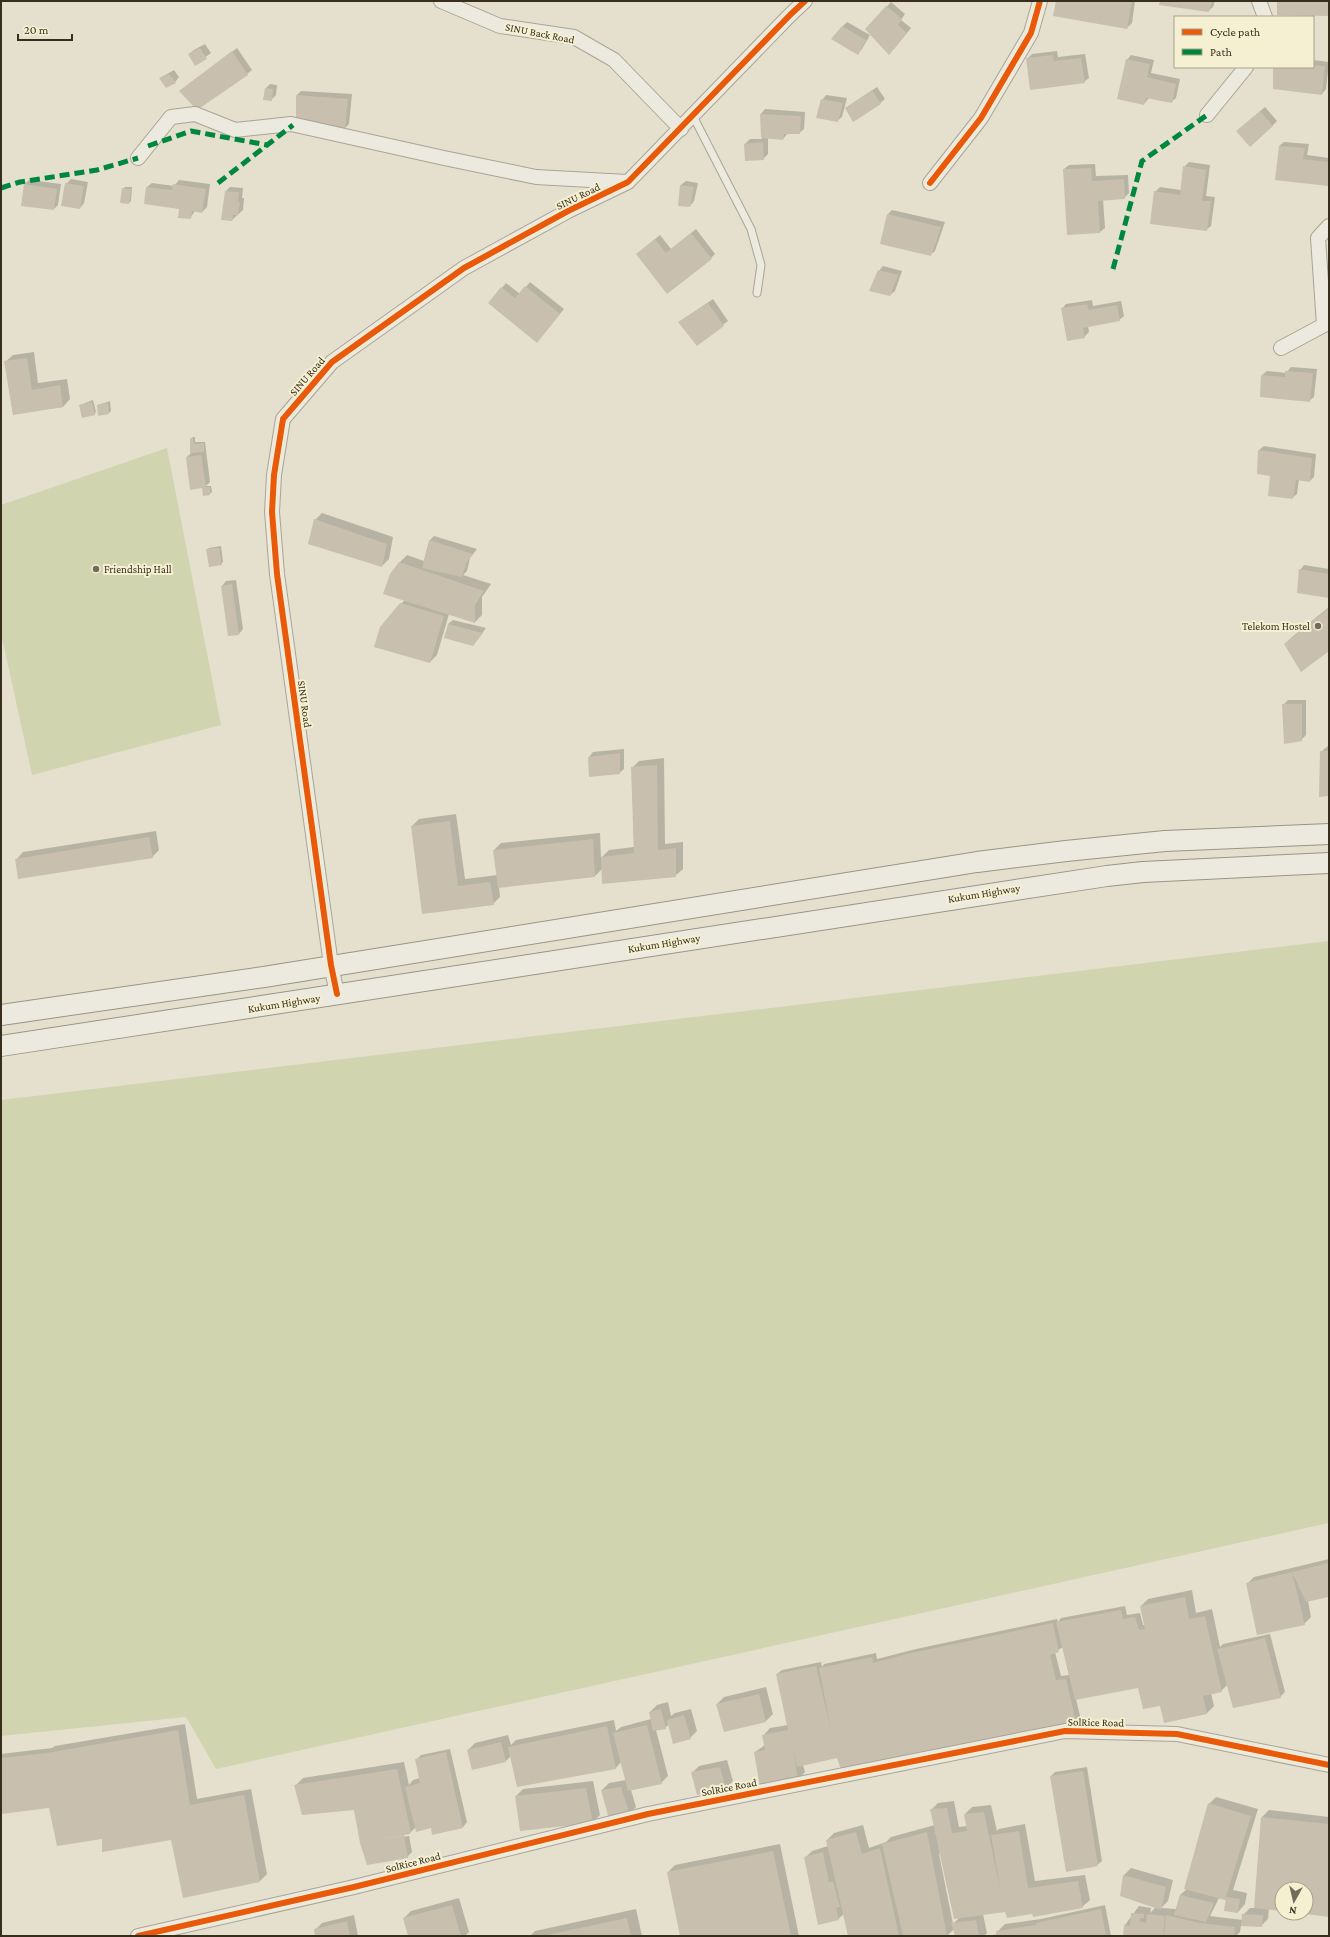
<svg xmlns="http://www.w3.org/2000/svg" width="1330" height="1937" font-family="'Crimson Pro',serif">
	<rect width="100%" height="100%" fill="#e4e0cd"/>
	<!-- green -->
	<path fill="#d0d5af" d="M167,448L221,725L32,775L1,633V505Z
		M1329,941V1523L216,1769L186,1717L1,1736V1100Z"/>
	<!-- shadow -->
	<path fill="#0003" fill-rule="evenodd" d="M1057,1H1135L1132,23L1127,28Z
		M1161,1H1215L1213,7L1208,11Z
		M891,2L905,14L901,20L911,28L894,49L866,29Z
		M847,22L870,35L862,49L858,54L842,27Z
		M205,44L211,53L196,64L189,54L194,50Z
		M237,48L252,70L247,74L180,91Z
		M1057,51L1058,57L1085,54L1089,78L1084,82L1027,59L1032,54Z
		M1131,55L1154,60L1151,73L1180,79L1176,98L1171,102L1149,98L1144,104L1127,60Z
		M1313,60L1329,62L1326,89L1322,94L1274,67H1313Z
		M174,70L179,77L175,82L160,78Z
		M270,84L277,85L276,95L271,100L266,88Z
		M877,87L885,99L880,103L846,108Z
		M301,91L352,94L349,124L344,129L297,95Z
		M826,95L847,98L842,117L837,121L822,100Z
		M1265,107L1277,121L1272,126L1242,127Z
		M765,109L805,112L804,129L799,133H788L783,139L768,138V154L763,159L745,144L750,139H762L761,114Z
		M1284,142L1309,144L1307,155L1329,158V183L1327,185L1279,146Z
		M1189,162L1210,165L1206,196L1215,197L1211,226L1206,230L1155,192L1160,187L1181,190L1184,167Z
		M1095,164L1096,176L1128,175L1129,193L1124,198L1103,199L1105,228L1100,232L1068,234L1064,169L1069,165Z
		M71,179L88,182L84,203L80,208L66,184Z
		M29,180L61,184L58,205L54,209L25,184Z
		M179,180L210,184L207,207L202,212L195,211L190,218L180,209L147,187L152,183L174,186Z
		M686,181L698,183L694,201L690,206L681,185Z
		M125,187H132L131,201L129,203L123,189Z
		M230,187L243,188L242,198H244L243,210L232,220L226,191Z
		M892,210L945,222L935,251L930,255L888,214Z
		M696,229L715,254L711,258L637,254L660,235L671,249Z
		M883,266L902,271L895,291L890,295L879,271Z
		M530,282L564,309L541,337L489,303L506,283L520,294Z
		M713,299L728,321L697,344L679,322Z
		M1092,300L1093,306L1121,301L1124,316L1119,320L1088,326L1089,332L1084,337L1062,309L1066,304Z
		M34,352L38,383L67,379L70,399L63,407L13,414L5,362L13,355Z
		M1291,367L1317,369L1314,397L1309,401L1262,375L1267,371L1286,373Z
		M93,400L96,412L94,414L80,405Z
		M110,401L111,411L109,413L98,405Z
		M193,437H195V442H205L210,482L206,486H211L212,492L210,494L187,457L191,453V439Z
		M1264,446L1316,454L1314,477L1310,481L1299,479L1297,494L1292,498L1271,475L1258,473L1259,450Z
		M322,513L393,537L389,559L382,566L315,520Z
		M434,536L477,549L470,558L467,571L463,575L491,584L482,597V615L475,622L449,614L437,655L430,662L401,604L405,600L400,562L407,555L424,561L430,540Z
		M221,546L223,562L221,564L207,550L209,548Z
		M1304,565L1329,569V597L1300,570Z
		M236,580L243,629L239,634L222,586L226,581Z
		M1329,607V649L1285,644L1292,637Z
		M453,620L486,628L477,640L448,624Z
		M1288,700H1306V735L1301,740L1283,705Z
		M1329,745V795L1321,752Z
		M624,749V769L619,773L589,757L593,752Z
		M664,758L665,844L683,842V869L675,876L603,868L595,876L499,887L500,897L493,904L423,913L412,826L419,819L456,814L465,879L498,875L494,850L501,843L600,833L601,858L609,850L634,847L632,768L639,761Z
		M156,831L159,850L152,857L16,860L23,852Z
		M1329,1559V1596L1308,1601L1311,1617L1304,1624L1247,1584L1254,1577Z
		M1192,1590L1196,1613L1212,1609L1220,1647L1223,1644L1270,1634L1285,1692L1280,1697L1228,1684L1221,1691L1211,1693L1214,1706L1207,1713L1165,1722L1161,1704L1139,1686L1076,1699L1081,1720L1077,1725L837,1757L803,1765L805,1772L798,1779L755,1752L765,1745L763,1736L770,1728L788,1725L777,1674L782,1670L821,1662L822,1667L824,1664L876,1653L877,1659L916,1649L1057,1619L1058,1622L1061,1618L1125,1606L1127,1615L1140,1613L1143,1625H1145L1141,1606L1148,1599ZM1063,1647L1069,1675L1061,1676L1055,1652Z
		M766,1687L773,1714L766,1721L725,1731L717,1704L724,1697Z
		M668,1702L671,1716L675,1713L691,1709L697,1731L690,1738L669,1724L665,1728L656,1730L668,1776L661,1783L631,1790L636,1807L629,1814L602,1790L609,1783L626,1780L621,1762L615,1769L511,1756L506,1761L468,1750L475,1743L508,1735L511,1745L516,1740L614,1720L616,1731L621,1727L651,1719L650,1712L657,1705Z
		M185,1724L197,1799L251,1789L267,1874L260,1881L172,1838H103L52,1807L1,1813V1754L52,1748L55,1746Z
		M450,1749L467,1822L463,1827H416L409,1834L365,1841V1843L409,1836L412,1852L407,1857L367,1864L354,1809L296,1785L303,1778L404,1762L409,1785L413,1780L420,1778L416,1760L421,1755Z
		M727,1760L733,1781L726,1788L692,1773L699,1766Z
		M1087,1767L1102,1861L1097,1865L1051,1776L1055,1772Z
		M593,1781L600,1815L593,1822L516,1796L523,1789Z
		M1216,1797L1258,1809L1233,1890L1247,1893L1245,1904L1238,1912L1227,1900L1219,1898L1210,1916L1243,1920V1915L1250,1908H1255L1262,1817L1269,1810L1329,1817V1916L1306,1913V1889H1282V1910L1269,1908L1268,1919L1261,1926L1241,1925L1240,1932L1236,1936H1124L1125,1925L1139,1906L1151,1908L1150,1913L1156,1907L1124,1875L1131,1868L1173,1880L1168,1901L1161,1908L1176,1909L1180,1895L1187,1889L1209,1804Z
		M954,1801L959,1827L967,1826L965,1814L972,1807L991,1805L997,1831L999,1829L1025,1824L1035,1881L1085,1875L1090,1900L1082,1907L1033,1913L1006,1911L983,1914L987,1933L984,1936H956L954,1929L947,1936H849L844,1914L838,1919L805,1858L812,1851L828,1846L827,1840L834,1833L863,1825L869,1848L886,1842L891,1837L935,1825L931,1810L938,1803ZM941,1853L959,1918L953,1924L939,1854Z
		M780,1844L799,1936H682L668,1872L675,1865Z
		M459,1898L469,1932L465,1936H409L404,1918L411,1911Z
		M1105,1905L1111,1936H987L998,1934V1931L1005,1924L1041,1919Z
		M636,1909L642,1936H530L535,1931Z
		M354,1915L358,1936H316L315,1930L322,1923Z"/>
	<!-- building -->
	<path fill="#c8bfae" d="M1056,1H1132L1127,29L1053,16Z
		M1160,1H1212L1209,12L1159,5Z
		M1277,1H1329V16L1277,15Z
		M886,6L902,19L898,25L907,33L889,55L865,29Z
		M842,26L866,40L858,55L831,39Z
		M200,48L207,59L195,66L188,54Z
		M232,51L248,75L197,110L179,91Z
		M1053,55L1054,61L1081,58L1085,83L1030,90L1026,58Z
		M1126,59L1150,64L1147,77L1176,84L1172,103L1146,98L1144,105L1117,99Z
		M1313,65L1325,66L1322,95L1273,89V67H1313Z
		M169,74L176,83L166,88L159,78Z
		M265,88L273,89L272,101L263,100Z
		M872,90L881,104L853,122L845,108Z
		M296,95L348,99L345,130L296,122Z
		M821,99L843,103L838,122L816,118Z
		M1260,111L1273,126L1250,147L1236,131Z
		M760,114L801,116L800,134H784L783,140L761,138Z
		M763,142L764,160L745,161L744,144Z
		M1279,146L1305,148L1303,159L1329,162L1328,186L1275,180Z
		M1183,166L1206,170L1202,201H1211L1207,231L1150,224L1154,191L1180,195Z
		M1091,168L1092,181L1124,179L1125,199L1098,201L1100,233L1067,235L1063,169Z
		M65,183L84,186L80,209L61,206Z
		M24,184L57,189L54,210L21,206Z
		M173,184L206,189L202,213L192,211L191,219L178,218L179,209L144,204L146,187L172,190Z
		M680,185L694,187L690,207L678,206Z
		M122,188L131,189L129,204L120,203Z
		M225,191L239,192L238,202H240L238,215H233L232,221L221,220Z
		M887,214L941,227L931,256L880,244Z
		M691,233L712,259L667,294L636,254L655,239L666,253Z
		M878,270L898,275L890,296L869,291Z
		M525,286L560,314L537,343L488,303L501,287L515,298Z
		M708,303L724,326L697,346L678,322Z
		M1087,304L1089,310L1117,305L1120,321L1083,328L1085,338L1067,341L1061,308Z
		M27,358L32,390L60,385L63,407L13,415L4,361Z
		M1285,371L1313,373L1310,402L1260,397L1261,375L1285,377Z
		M92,402L95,415L82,418L79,405Z
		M108,403L109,414L98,416L97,405Z
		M190,438H193L194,444L204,443V452L190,453Z
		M1258,450L1312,458L1310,482L1296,480L1293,499L1268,496L1270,476L1257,474Z
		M201,455L206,487H210V495L203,496L202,488L190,490L186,457Z
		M314,519L387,544L382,567L308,544Z
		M429,540L473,554L466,563L462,577L422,568Z
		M219,548L222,565L209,567L206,549Z
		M399,562L484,591L475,605V623L383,594L390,574Z
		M1299,569L1329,574V598L1297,593Z
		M232,584L239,635L228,636L221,586Z
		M400,603L444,616L430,663L374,647L380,627Z
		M1329,608V651L1301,672L1284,644Z
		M448,624L483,633L473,646L444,638Z
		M1282,704H1302V741L1284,744Z
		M1320,751H1329V796L1319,797Z
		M620,753V774L589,777L588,757Z
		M657,765L658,850L676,848V877L602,884L601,857L634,853L631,767Z
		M450,821L458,886L490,882L494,905L422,914L411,826Z
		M149,837L153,858L18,879L15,859Z
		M593,839L595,877L498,888L493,850Z
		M1329,1563V1597L1306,1602L1292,1572Z
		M1292,1572L1305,1625L1257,1635L1246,1583Z
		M1185,1597L1189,1619L1205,1616L1222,1692L1203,1696L1207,1714L1164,1723L1160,1706L1143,1709L1138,1688L1075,1700L1056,1622L1121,1610L1123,1619L1135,1617L1139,1630L1145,1629L1140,1606Z
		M1053,1623L1059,1652L1050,1655L1056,1680L1066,1679L1077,1726L841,1770L837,1758L797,1767L793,1749L798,1780L760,1787L754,1752L765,1750L762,1735L788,1730L776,1674L816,1666L831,1730L819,1668L872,1657L873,1663L911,1653Z
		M1265,1638L1281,1698L1233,1708L1217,1649Z
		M759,1694L766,1722L724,1732L716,1704Z
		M661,1709L666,1729L653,1731L649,1712Z
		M684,1715L691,1739L673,1744L667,1720Z
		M647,1725L662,1784L628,1791L613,1733Z
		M607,1726L616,1769L517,1787L508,1747Z
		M178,1730L190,1805L244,1795L260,1882L183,1898L171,1840L102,1852V1839L57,1846L49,1808L1,1814V1758L47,1753Z
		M501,1742L506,1762L472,1770L467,1750Z
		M446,1752L463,1828L432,1835L431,1828L416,1832L405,1787L420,1783L415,1759Z
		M720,1767L726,1789L697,1795L691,1772Z
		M397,1769L411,1833L380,1839L404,1835L408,1858L367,1865L360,1843L354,1810L302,1815L294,1785Z
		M1083,1771L1098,1866L1066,1872L1050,1776Z
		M621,1787L630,1815L609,1819L601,1790Z
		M586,1788L593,1823L520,1831L515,1796Z
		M1208,1803L1251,1816L1225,1900L1184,1889Z
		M947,1808L952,1833L967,1831L964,1814L984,1812L1001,1893L991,1835L1019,1831L1028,1888L1078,1881L1083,1908L1033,1917L1032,1914L1007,1918L1005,1912L954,1919L930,1809Z
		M1261,1817L1329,1824V1917L1306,1914V1889H1282V1911L1254,1908Z
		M856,1832L862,1854L880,1848L899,1936H848L826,1840Z
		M927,1832L947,1936H903L882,1844Z
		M773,1851L791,1936H680L667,1872Z
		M823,1852L829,1882L833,1881L840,1907L836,1908L839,1920L818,1925L804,1857Z
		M1123,1875L1166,1887L1161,1910L1120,1896Z
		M1180,1895L1214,1903L1206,1922L1174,1915Z
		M1226,1897L1240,1899L1238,1913L1224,1911Z
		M452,1905L461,1936H408L403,1918Z
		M1101,1909L1106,1936H997L996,1931L1036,1925V1923Z
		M1131,1913L1144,1914V1918H1140L1139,1921L1146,1923L1147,1914L1165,1916L1163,1936H1123L1124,1925L1130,1926Z
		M1242,1914L1263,1915L1262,1927L1241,1926Z
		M1166,1915L1200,1923L1235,1927L1234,1936H1164Z
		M627,1918L631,1936H546V1935Z
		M976,1920L979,1936H955L951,1923Z
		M347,1921L350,1936H315L314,1929Z"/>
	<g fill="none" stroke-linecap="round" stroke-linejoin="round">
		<defs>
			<path id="service" d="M693,116L751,229L761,265L757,293"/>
			<path id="minor" d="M441,1L500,26L574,37L614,60L681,129
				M1259,1L1265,17
				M1207,115L1246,67
				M138,158L171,117L195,114L235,130L291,124L444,158L536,177L627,182
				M930,183L981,118L1031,33L1040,1
				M1281,348L1324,325L1318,238L1329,226
				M337,994L331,965L277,574L272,512L274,475L283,419L332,362L464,268L568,211L628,182L790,15L805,1
				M138,1936L354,1887L648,1814L1065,1731L1177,1734L1329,1765"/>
			<path id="secondary" d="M1,1015L264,977L977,862L1066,851L1165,841L1329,834
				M1,1046L1107,876L1143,872L1329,863"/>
		</defs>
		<!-- service casing -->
		<use href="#service" stroke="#a9a496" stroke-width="9"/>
		<!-- minor casing -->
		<use href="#minor" stroke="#a9a496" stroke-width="16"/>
		<!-- secondary casing -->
		<use href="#secondary" stroke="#999486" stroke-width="22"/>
		<!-- service -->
		<use href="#service" stroke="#eceade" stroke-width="7"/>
		<!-- minor -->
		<use href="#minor" stroke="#eceade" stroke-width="14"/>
		<!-- secondary -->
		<use href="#secondary" stroke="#eceade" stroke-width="20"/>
		<!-- quiet -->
		<path stroke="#00873e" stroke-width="5" stroke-dasharray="10 5" stroke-linecap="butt" d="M148,146L191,131L267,145
			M218,183L293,125
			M1,188L20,182L97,170L138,158
			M1113,269L1142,161L1207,115"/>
		<defs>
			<path id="cycleway" d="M930,183L981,118L1031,33L1040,1
				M337,994L331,965L277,574L272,512L274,475L283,419L332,362L464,268L568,211L628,182L790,15L805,1
				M138,1936L354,1887L648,1814L1065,1731L1177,1734L1329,1765"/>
		</defs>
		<!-- cycleway casing -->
		<use href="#cycleway" stroke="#f5f0d2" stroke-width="8"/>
		<!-- cycleway -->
		<use href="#cycleway" stroke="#e8590c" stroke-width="6"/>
	</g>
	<!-- markers -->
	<g fill="#746c5b" stroke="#f5f0d2" stroke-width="1.5">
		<circle cx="96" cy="569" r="4"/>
		<circle cx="1318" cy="626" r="4"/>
	</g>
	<g text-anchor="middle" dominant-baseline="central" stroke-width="4" stroke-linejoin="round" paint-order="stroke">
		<!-- street labels -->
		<g font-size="11" fill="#382e1e" stroke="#f5f0d2">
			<text transform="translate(540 33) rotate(11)">SINU Back Road</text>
			<text transform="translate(578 196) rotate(-26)">SINU Road</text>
			<text transform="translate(307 376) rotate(-49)">SINU Road</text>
			<text transform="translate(305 704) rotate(82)">SINU Road</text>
			<text transform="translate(984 893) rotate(-9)">Kukum Highway</text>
			<text transform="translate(664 943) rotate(-9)">Kukum Highway</text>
			<text transform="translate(284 1003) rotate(-9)">Kukum Highway</text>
			<text transform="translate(1096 1722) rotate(1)">SolRice Road</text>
			<text transform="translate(729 1787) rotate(-11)">SolRice Road</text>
			<text transform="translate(413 1862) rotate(-14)">SolRice Road</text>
		</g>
		<!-- poi labels -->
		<g font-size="11" fill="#382e1e" stroke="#f5f0d2" text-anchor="start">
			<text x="104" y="569">Friendship Hall</text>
			<text x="1310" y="626" text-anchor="end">Telekom Hostel</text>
		</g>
	</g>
	<!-- border -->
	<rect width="1330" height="1937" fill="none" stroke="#382e1e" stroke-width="4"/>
	<!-- legend -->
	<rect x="1174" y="16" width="140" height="52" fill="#f5f0d2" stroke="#a9a28a"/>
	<rect x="1182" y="29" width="20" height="6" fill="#e8590c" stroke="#a9a28a"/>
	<text x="1210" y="36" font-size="12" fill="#382e1e">Cycle path</text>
	<rect x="1182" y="49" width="20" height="6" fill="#00873e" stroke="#a9a28a"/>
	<text x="1210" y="56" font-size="12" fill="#382e1e">Path</text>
	<!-- north arrow -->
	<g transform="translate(1294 1901) rotate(188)"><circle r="19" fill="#f5f0d2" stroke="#a9a28a"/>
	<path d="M0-3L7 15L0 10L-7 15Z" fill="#746c5b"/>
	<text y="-6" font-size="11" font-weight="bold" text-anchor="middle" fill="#382e1e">N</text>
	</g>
	<!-- scale -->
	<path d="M18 34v6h54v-6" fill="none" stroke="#382e1e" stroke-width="2"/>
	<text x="24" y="34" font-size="12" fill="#382e1e" stroke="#f5f0d2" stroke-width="3" paint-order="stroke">20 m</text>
</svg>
